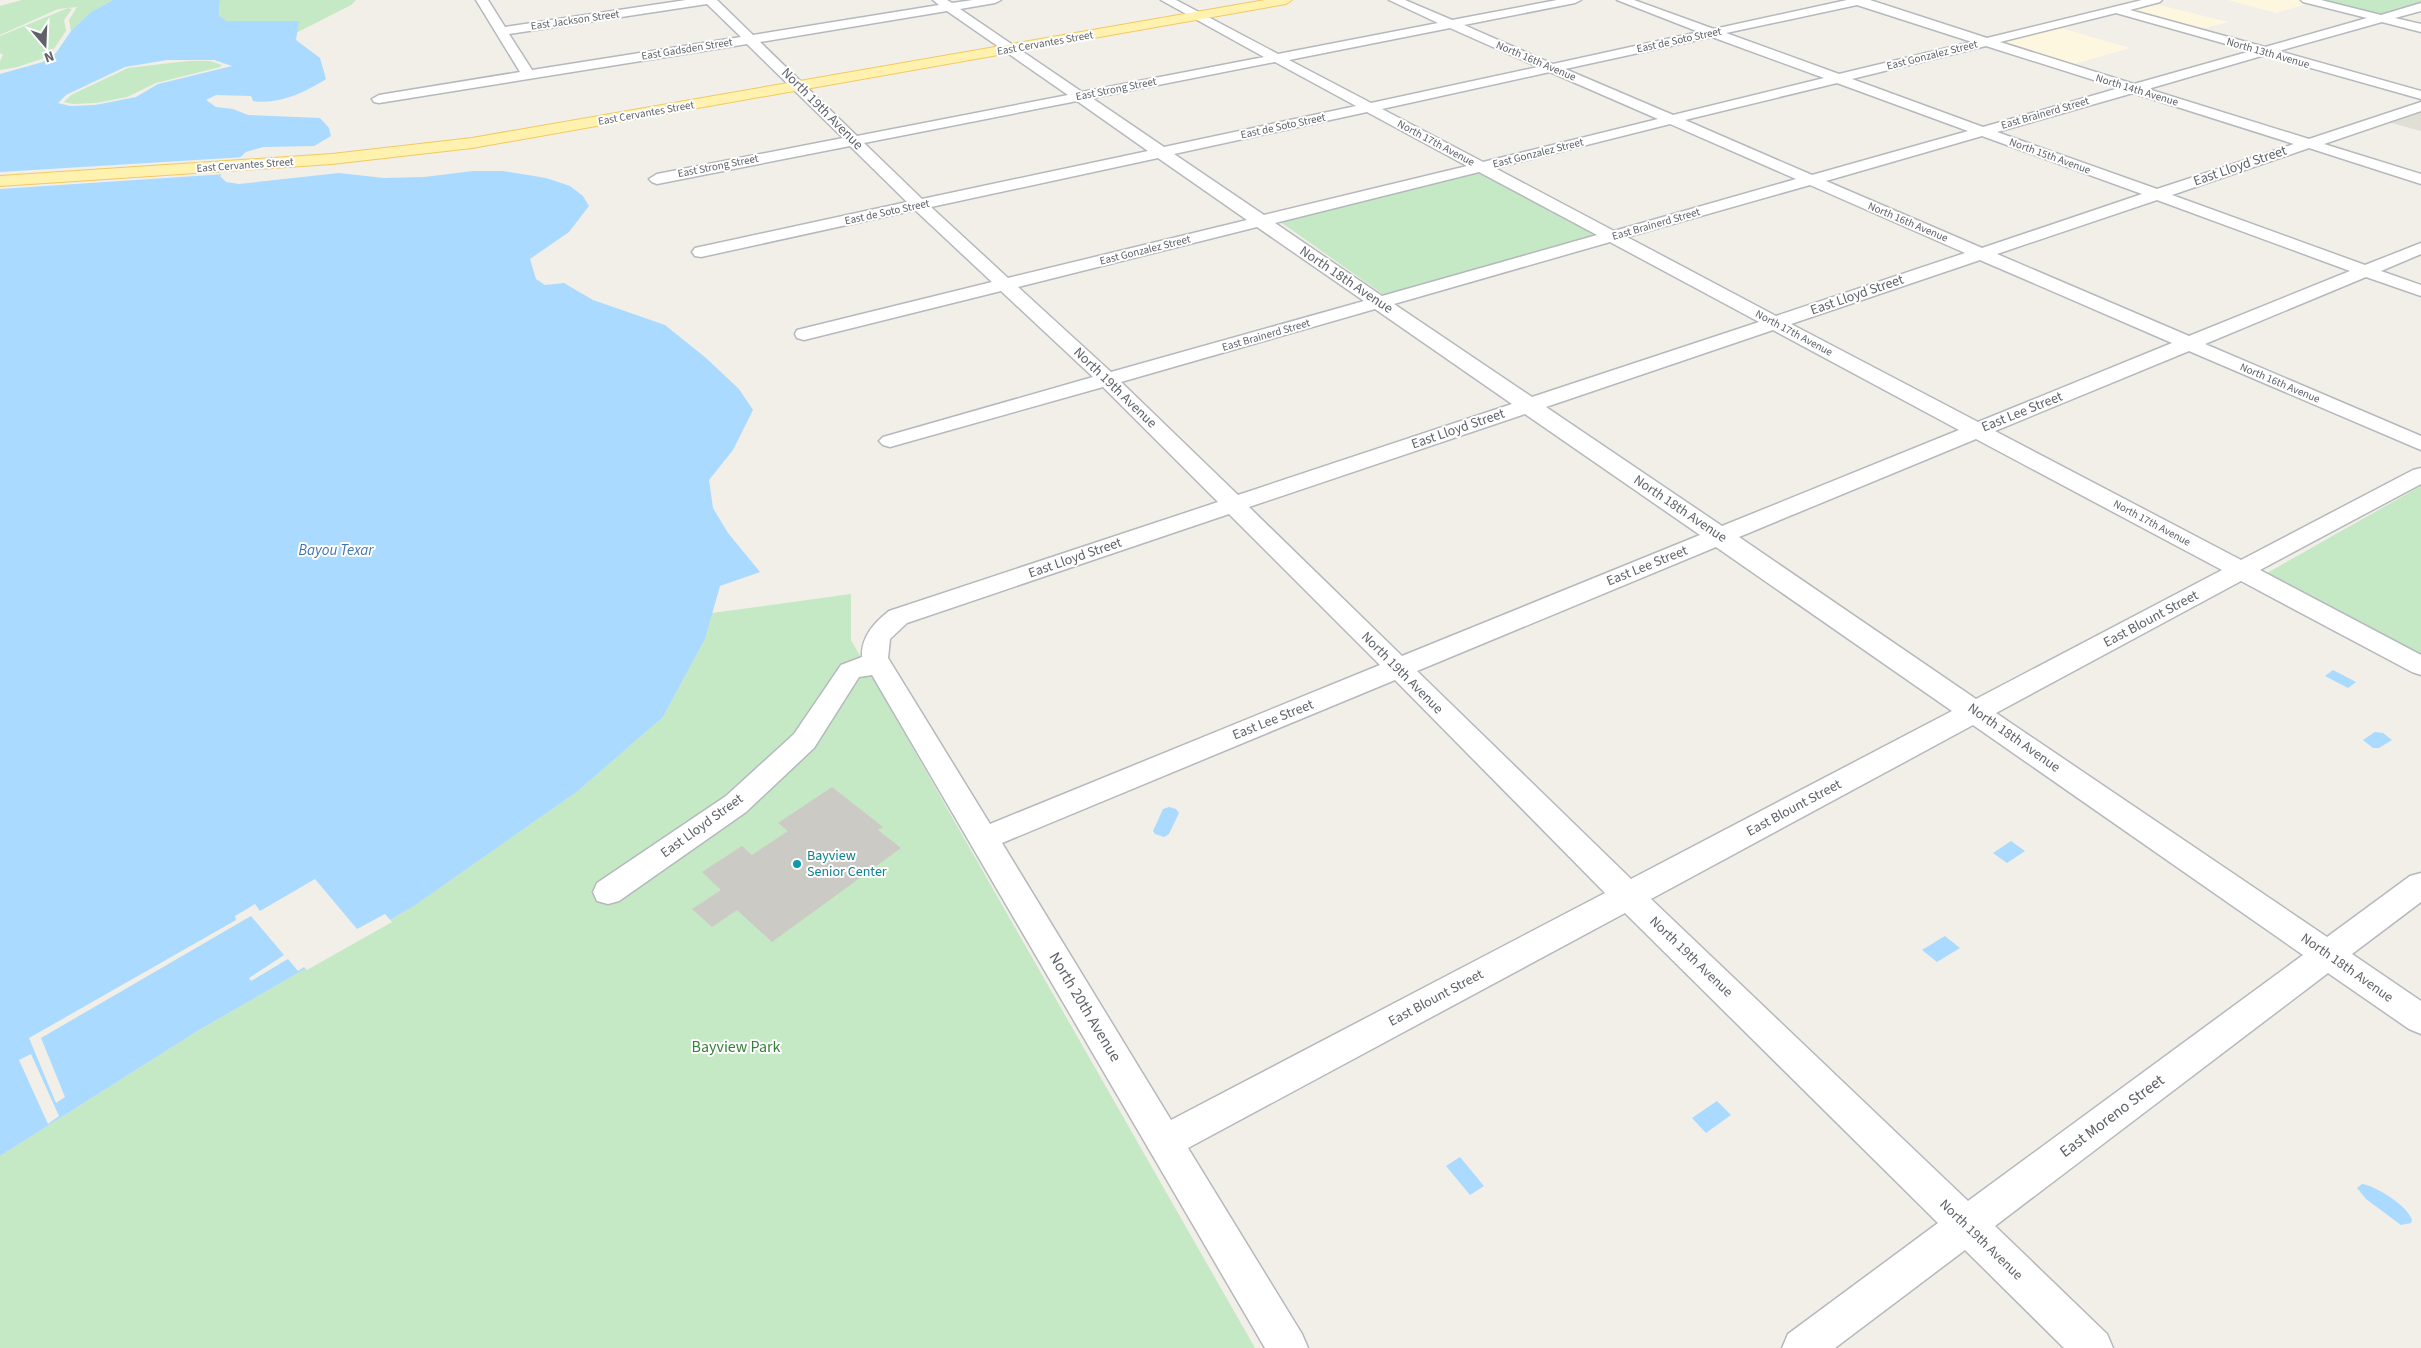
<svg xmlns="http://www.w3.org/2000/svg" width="2421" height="1348" font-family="'Source Sans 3',sans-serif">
	<rect width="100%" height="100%" fill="#f1efe8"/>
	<!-- commercial -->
	<path fill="#fef7e0" d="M2170,0L2155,4L2228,22L2195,31L2124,11Z
		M2228,0H2302L2309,3L2276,13Z
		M2057,27L2130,48L2067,66L1994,43Z"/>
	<!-- education -->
	<path fill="#e1ded6" d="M2421,111V131L2388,122Z"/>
	<!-- green -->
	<path fill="#c5e8c5" d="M22,0H113L91,12L71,31L69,20L77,7L58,9L0,35V6Z
		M220,0H356L351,5L296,33L299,21H227L219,17Z
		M2307,0H2421V7L2380,18Z
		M68,8L72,9L64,20L66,31L51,53L44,58L17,67L0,70V61L3,55L0,53V36Z
		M188,61H210L222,65L220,67L156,83L127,97L96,103L73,104L64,102L71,95L128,68Z
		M1481,170L1603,236L1387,297L1279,221Z
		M2421,486V654L2267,573Z
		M851,594V640L1255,1348H0V1156L199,1030L414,906L578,791L663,717L705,639L712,613Z"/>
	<!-- water -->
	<path fill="#aadaff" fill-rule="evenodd" d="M113,0H220L219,16L227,21H299L296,40L320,58L326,79C306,92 278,105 253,101L251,96L216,95L206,100L216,107L233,109L248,115L320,118L329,128L331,136L314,146L263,147L246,152L220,176L226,182L239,184L339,173L384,178L424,177L473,171H503L546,178L570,186L583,196L589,206L569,232L530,259L536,279L545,285L564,283L593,300L665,325L706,358L739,389L753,410L733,450L709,480L713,508L728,533L760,572L720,586L705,639L663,717L578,791L414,906L199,1030L0,1156V74L43,62L56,53L71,31L91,12ZM167,60H214L232,66L158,84L136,97L95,105L70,106L58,103L66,95L125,67Z
		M2333,670L2356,682L2348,688L2325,676Z
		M2375,732L2383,733L2392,740L2379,748H2373L2363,740Z
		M1169,807L1176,809L1179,813L1169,834L1164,837L1155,834L1153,831L1163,809Z
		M2011,841L2025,851L2007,863L1993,853Z
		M1945,936L1960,948L1937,962L1922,950Z
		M1717,1101L1731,1115L1706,1133L1692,1118Z
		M1460,1157L1484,1186L1470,1195L1446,1166Z
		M2362,1184C2376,1186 2408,1206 2412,1220L2411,1223L2401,1225L2366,1199L2357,1188Z"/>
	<!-- pier -->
	<path fill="#f1efe8" d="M245,157L226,174L0,189V172Z
		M315,879L357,929L385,914L392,922L307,970L304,967L298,971L288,959L251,981L249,978L284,955L251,916L41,1038L65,1097L56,1103L29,1038L236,920L235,916L255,904L260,911Z
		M31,1054L59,1116L48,1124L19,1060Z"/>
	<!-- building -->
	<path fill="#cccac5" d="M832,787L883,827L878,830L901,848L772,942L737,910L712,927L692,909L721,890L702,872L742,846L752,855L788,831L778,823Z"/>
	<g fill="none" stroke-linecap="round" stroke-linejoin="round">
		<defs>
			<path id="minor" d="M476,0H488L505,27L686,0H717L753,35L939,5L933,0H947L952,3L973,0H1001L995,3L960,9L1082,92L1264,57L1161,0H1176L1278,54L1438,23L1389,0H1405L1452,20L1557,0H1581L1575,3L1464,25L1553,64L1699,32L1617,0H1634L1714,29L1847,0H1870L1987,38L2142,0H2162L2160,2L2130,10L2265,47L2367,18L2303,2L2301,0H2321L2381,15L2421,3V11L2395,18L2421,24V32L2382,22L2279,51L2421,91V99L2265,55L2148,89L2309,139L2421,102V111L2324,144L2421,174V184L2309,148L2172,195L2365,265L2421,243V254L2381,271L2421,285V296L2366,277L2205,344L2421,436V450L2189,351L1995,431L2241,560L2413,470L2421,468V484L2260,570L2421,655V675L2412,672L2241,581L1996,713L2327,937L2410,876L2421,873V902L2352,954L2421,1001V1034L2409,1029L2328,973L1995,1226L2107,1334L2113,1348H2064L1965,1250L1835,1348H1782L1788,1334L1938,1223L1625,913L1188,1148L1302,1334L1308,1348H1265L872,675L859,677L814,748L746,812L619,901L608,904L597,901L593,892L597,883L726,796L794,734L841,665L862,657C861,637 874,623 889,611L1218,502L1103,387L897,445L890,447L883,445L879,441L883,437L1093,377L1001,291L804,340L797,338L795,334L797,330L992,282L915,210L701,257L695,256L692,252L695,248L907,202L850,146L657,184L652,182L649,179L657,174L843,138L747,44L379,103L374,102L372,99L379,95L520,72ZM707,4L741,37L532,70L509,34ZM1857,5L1972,42L1839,74L1726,33ZM947,11L1068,95L857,136L760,42ZM2116,13L2251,51L2134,84L2000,42ZM1450,28L1538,67L1371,103L1289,60ZM1712,37L1824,78L1673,115L1565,69ZM1986,46L2119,88L1983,127L1852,79ZM1275,62L1356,106L1164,147L1092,98ZM1550,72L1658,119L1483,162L1382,109ZM1837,83L1968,131L1812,175L1685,120ZM2133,93L2294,144L2157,189L1997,132ZM1077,101L1148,151L922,199L864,143ZM1367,112L1467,166L1264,215L1174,154ZM1670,124L1796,179L1614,231L1495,168ZM1982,136L2142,194L1982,248L1826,181ZM1158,158L1247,220L1008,278L931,207ZM1479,172L1597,235L1382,296L1275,223ZM1810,185L1965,253L1776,316L1627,237ZM2157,200L2350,271L2189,336L1997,254ZM1257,227L1364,301L1111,372L1018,287ZM1610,242L1759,322L1532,397L1394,304ZM1980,260L2172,343L1978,422L1791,324ZM1375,309L1512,404L1238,495L1121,382ZM1773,330L1959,430L1722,526L1546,407ZM1525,414L1700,535L1402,656L1249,507ZM1976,439L2222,570L1976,699L1739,537ZM1229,514L1380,665L990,824L888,658L890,639L907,623ZM1716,547L1952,711L1631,879L1417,671ZM1395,680L1605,893L1171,1120L1002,843ZM1973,725L2303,955L1968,1201L1651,899Z"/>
			<path id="major" d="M1265,0H1292L1286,4L472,148L332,164L0,186V176L332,154L472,138Z"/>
		</defs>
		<!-- minor casing -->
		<use href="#minor" stroke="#b5b8bc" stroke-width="3"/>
		<!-- major casing -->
		<use href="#major" stroke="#f2c960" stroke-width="2"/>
		<!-- minor -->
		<use href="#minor" fill="#fff" fill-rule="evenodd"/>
		<!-- major -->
		<use href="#major" fill="#fff2af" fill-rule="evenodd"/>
	</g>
	<!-- markers -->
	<circle fill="#0f9aa8" stroke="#fff" stroke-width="2" cx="797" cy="864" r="5"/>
	<g text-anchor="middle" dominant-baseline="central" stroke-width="4" stroke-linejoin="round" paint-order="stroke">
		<!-- far-street labels -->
		<g font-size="11" fill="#5f6368" stroke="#fff">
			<text transform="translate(575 20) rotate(-8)">East Jackson Street</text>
			<text transform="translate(1679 40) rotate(-12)">East de Soto Street</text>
			<text transform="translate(1045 43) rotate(-10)">East Cervantes Street</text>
			<text transform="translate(687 49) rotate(-9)">East Gadsden Street</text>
			<text transform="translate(2268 53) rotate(16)">North 13th Avenue</text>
			<text transform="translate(1932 55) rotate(-14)">East Gonzalez Street</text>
			<text transform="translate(1536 61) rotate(23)">North 16th Avenue</text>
			<text transform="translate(1116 89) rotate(-11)">East Strong Street</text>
			<text transform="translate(2137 90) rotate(17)">North 14th Avenue</text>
			<text transform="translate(646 113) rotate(-10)">East Cervantes Street</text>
			<text transform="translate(2045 113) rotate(-16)">East Brainerd Street</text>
			<text transform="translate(1283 126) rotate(-12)">East de Soto Street</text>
			<text transform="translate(1436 143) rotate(28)">North 17th Avenue</text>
			<text transform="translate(1538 153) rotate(-14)">East Gonzalez Street</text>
			<text transform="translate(2050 156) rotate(20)">North 15th Avenue</text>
			<text transform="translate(245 165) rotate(-4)">East Cervantes Street</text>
			<text transform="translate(718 166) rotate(-11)">East Strong Street</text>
			<text transform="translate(887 212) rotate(-12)">East de Soto Street</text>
			<text transform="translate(1908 222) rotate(23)">North 16th Avenue</text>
			<text transform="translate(1656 224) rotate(-16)">East Brainerd Street</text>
			<text transform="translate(1145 250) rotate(-14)">East Gonzalez Street</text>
			<text transform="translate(1794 333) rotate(28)">North 17th Avenue</text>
			<text transform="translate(1266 335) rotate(-16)">East Brainerd Street</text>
			<text transform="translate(2280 383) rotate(23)">North 16th Avenue</text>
			<text transform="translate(2152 523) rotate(28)">North 17th Avenue</text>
		</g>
		<!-- street labels -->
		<g font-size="14" fill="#5f6368" stroke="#fff">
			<text transform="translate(822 109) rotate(45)">North 19th Avenue</text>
			<text transform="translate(2240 166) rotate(-19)">East Lloyd Street</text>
			<text transform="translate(1346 280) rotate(34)">North 18th Avenue</text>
			<text transform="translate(1857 295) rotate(-19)">East Lloyd Street</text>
			<text transform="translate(1115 388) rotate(44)">North 19th Avenue</text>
			<text transform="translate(2022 412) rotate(-22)">East Lee Street</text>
			<text transform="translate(1458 429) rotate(-19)">East Lloyd Street</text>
			<text transform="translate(1680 509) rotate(34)">North 18th Avenue</text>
			<text transform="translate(1075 558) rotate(-19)">East Lloyd Street</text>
			<text transform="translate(1647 566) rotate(-22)">East Lee Street</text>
			<text transform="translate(2151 619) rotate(-28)">East Blount Street</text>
			<text transform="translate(1402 673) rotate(45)">North 19th Avenue</text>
			<text transform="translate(1273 720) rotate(-22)">East Lee Street</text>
			<text transform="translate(2014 738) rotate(35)">North 18th Avenue</text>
			<text transform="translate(1794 808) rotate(-28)">East Blount Street</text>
			<text transform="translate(702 826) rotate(-36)">East Lloyd Street</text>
			<text transform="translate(1691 957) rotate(44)">North 19th Avenue</text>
			<text transform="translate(2347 968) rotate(35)">North 18th Avenue</text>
			<text transform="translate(1436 998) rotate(-28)">East Blount Street</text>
			<text transform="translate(1981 1240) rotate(44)">North 19th Avenue</text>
		</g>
		<!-- culture labels -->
		<g font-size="14" fill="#0d838f" stroke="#fff" text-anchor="start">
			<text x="807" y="856">Bayview<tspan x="807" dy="16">Senior Center</tspan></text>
		</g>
		<!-- water labels -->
		<g font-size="15" font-style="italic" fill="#4174aa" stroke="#fff">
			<text x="336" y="550">Bayou Texar</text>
		</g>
		<!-- near-street labels -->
		<g font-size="16" fill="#5f6368" stroke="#fff">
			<text transform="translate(1085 1007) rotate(59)">North 20th Avenue</text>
			<text transform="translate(2112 1116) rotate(-37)">East Moreno Street</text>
		</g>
		<!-- near-park labels -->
		<g font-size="16" fill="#348238" stroke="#fff">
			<text x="736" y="1047">Bayview Park</text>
		</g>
	</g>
	<!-- north arrow -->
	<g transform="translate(45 45) rotate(161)" stroke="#ffffff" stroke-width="4" paint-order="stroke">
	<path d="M0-4L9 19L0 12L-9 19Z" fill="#5f6368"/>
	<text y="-8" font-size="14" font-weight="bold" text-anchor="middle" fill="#5f6368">N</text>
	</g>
</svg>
